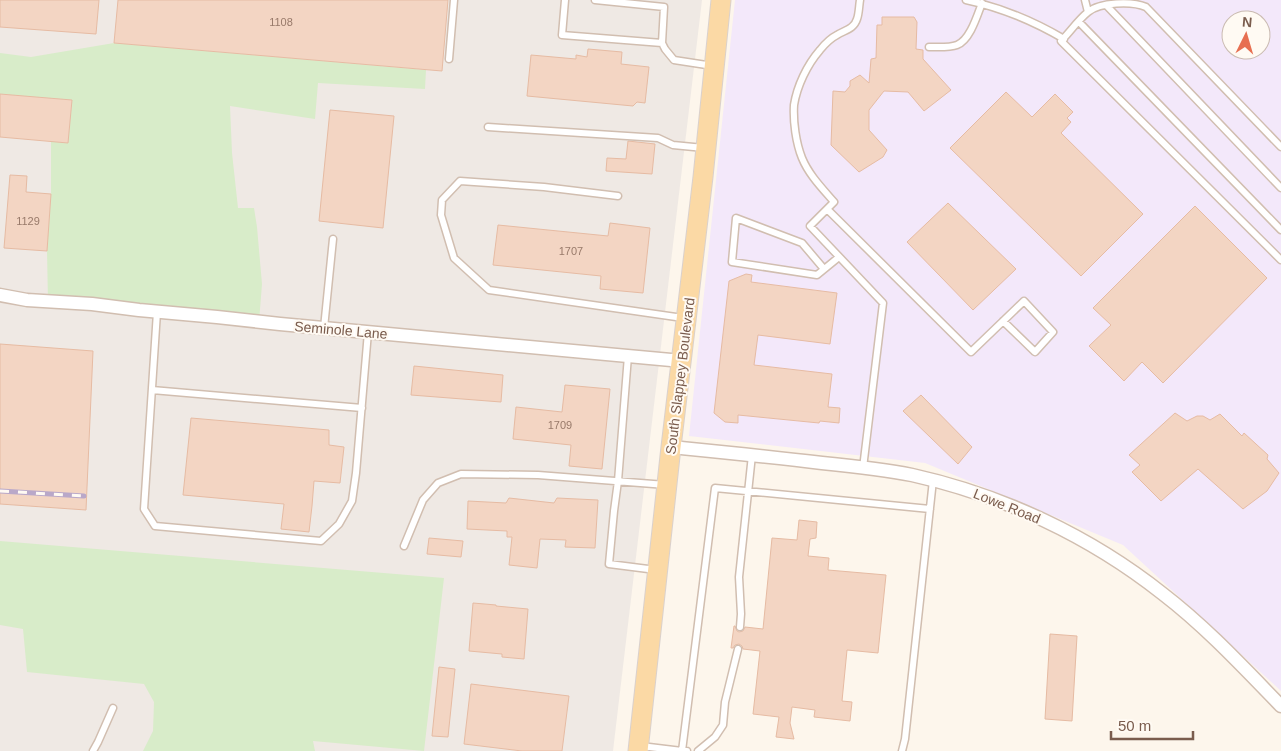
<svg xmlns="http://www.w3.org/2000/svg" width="1281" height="751" font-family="Helvetica,sans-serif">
	<rect width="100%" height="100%" fill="#fdf6ec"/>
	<!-- industrial -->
	<path fill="#efe9e4" d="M0,0H702L613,751H0Z"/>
	<!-- education -->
	<path fill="#f3e8fa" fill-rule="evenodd" d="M735,0H1281V691L1123,545L925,463L689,436ZM1231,20H1261V50H1231Z"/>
	<!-- green -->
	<path fill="#d8ecc9" d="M114,43L426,70L425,89L318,83L315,119L230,106L232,153L238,208H254L257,227L262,284L259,322L48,302L47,251L51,194V141L68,142L72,101L0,94V53L31,57Z
		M0,541L444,578L424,751L313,741L315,751H143L153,731L154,702L144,684L27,672L23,629L0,625Z"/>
	<!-- building -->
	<path fill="#f3d5c3" stroke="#e6bba3" d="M0,0H99L96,34L0,27Z
		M118,0H448L442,71L114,43Z
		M882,17H914L917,22L916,49L923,50V59L951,90L924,111L908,92L884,91L869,110V130L887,150L883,157L859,172L831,145L833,91L845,92L850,86V81L860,75L869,83L871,59L876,58L877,25H882Z
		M588,49L622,52L621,64L649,67L645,103L637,102L633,106L527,96L531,55L576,59V55L587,57Z
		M1006,92L1032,117L1055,94L1073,112L1067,118L1071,122L1061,133L1143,214L1081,276L950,148Z
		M0,94L72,100L68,143L0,137Z
		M330,110L394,116L383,228L319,221Z
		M628,141L655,144L652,174L606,171L607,158L626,159Z
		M10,175L27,176L26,192L51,194L47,251L4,248Z
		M948,203L1016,269L973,310L907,242Z
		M1195,206L1267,278L1163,383L1142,362L1124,381L1089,346L1111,325L1093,308Z
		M610,223L650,228L643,293L600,289L601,276L493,265L498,225L608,236Z
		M746,274L752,275L751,282L837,293L830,344L758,335L754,365L832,374L828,407L840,408L839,423L820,421L819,423L738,415V423L725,422L714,413L729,281Z
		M0,344L93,351L86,510L0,504Z
		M414,366L503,375L501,402L411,395Z
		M565,385L610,389L602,469L569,466L571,445L513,439L516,407L562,412Z
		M921,395L972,447L958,464L903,411Z
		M1175,413L1187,421L1197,416H1203L1210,420L1220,414L1242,436L1244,433L1268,455L1267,459L1279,473L1267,491L1243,509L1198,469L1161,501L1132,472L1140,465L1129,455Z
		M191,418L329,430V445L344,447L340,483L314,481L312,506L309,532L281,529L284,504L183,495Z
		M509,498L554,503L557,498L598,500L595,548L565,547L566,540L540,539L537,568L509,565L512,537H507V531L467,529L468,501L506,503Z
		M799,520L817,522L816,538L810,539L808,556L829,558L828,570L886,575L878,653L847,650L842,701L852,702L850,721L814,717L815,710L792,707L790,723L794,739L776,737L779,717L753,714L760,651L743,649L742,646L739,644L735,645L733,648H731L734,626H735L737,631L739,632L743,631L745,627L763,629L772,538L797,540Z
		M429,538L463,541L461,557L427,554Z
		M473,603L496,605V606L528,609L524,659L502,657V654L469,651Z
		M1050,634L1077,636L1072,721L1045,719Z
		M439,667L455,669L448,737L432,736Z
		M471,684L569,696L562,751H522L464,744Z"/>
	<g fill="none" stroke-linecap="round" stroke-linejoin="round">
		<defs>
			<path id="service" d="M565,0L562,35L662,43
				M595,0L664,7L662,43L665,49L674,60L713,66
				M860,0C859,6 859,14 857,19C854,29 845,30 837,35C831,38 824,45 820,50C807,65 797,86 794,105C793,122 796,143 802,158C809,175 822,188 834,202L810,226L883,303L863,468
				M966,0C999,7 1035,22 1064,39
				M1085,0L1088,12
				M1106,5L1281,188
				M1079,22L1281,230
				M929,47C937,47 949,48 957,45C970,40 977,16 982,3
				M449,59L454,0
				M488,127L658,138L673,145L704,148
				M1281,147L1146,7C1132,1 1100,2 1088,12C1078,20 1070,32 1061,41L1281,260
				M618,196L544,187L460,181L442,200L441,215L454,258L489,290L683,318
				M827,209L971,352L1024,301L1053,332L1035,352L1003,321
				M824,269L802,243L736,218L732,262L817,275L839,257
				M157,312L144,509L155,526L321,541L339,524L352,501L356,473L368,332
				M324,328L333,239
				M628,356L618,481L614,511L609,564L656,570
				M152,390L362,408
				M404,546L423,500L438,483L461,474L538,475L666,485
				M740,627L741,614L739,577L752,455
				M641,746L682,751
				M93,751L98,742L113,708
				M687,751H682L715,488L930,509
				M698,751L715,737L723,725L725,702L738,649
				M902,751L905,739L933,480"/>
			<path id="minor" d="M0,295L27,300L92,304L139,310L217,317L280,324L682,361
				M671,447C721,452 772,457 822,463C852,466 882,469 912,475C1002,495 1090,536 1163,594C1206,627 1243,667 1281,706"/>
			<path id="primary" d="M638,751L671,447L703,177L721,0"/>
		</defs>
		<!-- service casing -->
		<use href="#service" stroke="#d1beb0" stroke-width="9"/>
		<!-- minor casing -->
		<use href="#minor" stroke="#d1beb0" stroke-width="15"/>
		<!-- primary casing -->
		<use href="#primary" stroke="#dad1cd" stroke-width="21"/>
		<!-- service -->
		<use href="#service" stroke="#fff" stroke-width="6"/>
		<!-- minor -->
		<use href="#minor" stroke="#fff" stroke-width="12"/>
		<!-- primary -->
		<use href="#primary" stroke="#fbd9a5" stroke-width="19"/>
		<defs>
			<path id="rail" d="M0,491L84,496"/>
		</defs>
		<!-- rail casing -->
		<use href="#rail" stroke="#b9a8c9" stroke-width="5"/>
		<!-- rail -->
		<use href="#rail" stroke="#fffaf3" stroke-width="3" stroke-dasharray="9" stroke-linecap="butt"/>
	</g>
	<g text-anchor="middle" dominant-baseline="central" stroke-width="4" stroke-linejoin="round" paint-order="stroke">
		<!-- number labels -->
		<g font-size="11" fill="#987a6a">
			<text x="281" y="22">1108</text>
			<text x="28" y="221">1129</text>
			<text x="571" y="251">1707</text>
			<text x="560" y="425">1709</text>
		</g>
		<!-- street labels -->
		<g font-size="14" fill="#7a5c4d" stroke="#fffaf3">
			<text transform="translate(341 330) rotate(5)">Seminole Lane</text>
			<text transform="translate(680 376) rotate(-83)">South Slappey Boulevard</text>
			<text transform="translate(1007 506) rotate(22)">Lowe Road</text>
		</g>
	</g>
	<!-- north arrow -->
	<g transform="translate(1246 35) rotate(5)"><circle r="24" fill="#fffaf3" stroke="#cabbb1"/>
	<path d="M0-4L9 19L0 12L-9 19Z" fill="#e76f51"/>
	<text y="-8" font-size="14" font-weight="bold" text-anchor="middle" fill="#7a5c4d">N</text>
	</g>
	<!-- scale -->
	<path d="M1111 731v8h82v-8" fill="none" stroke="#7a5c4d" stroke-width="2.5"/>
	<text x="1118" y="731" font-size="15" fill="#7a5c4d" stroke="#fffaf3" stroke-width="4" paint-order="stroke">50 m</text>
</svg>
